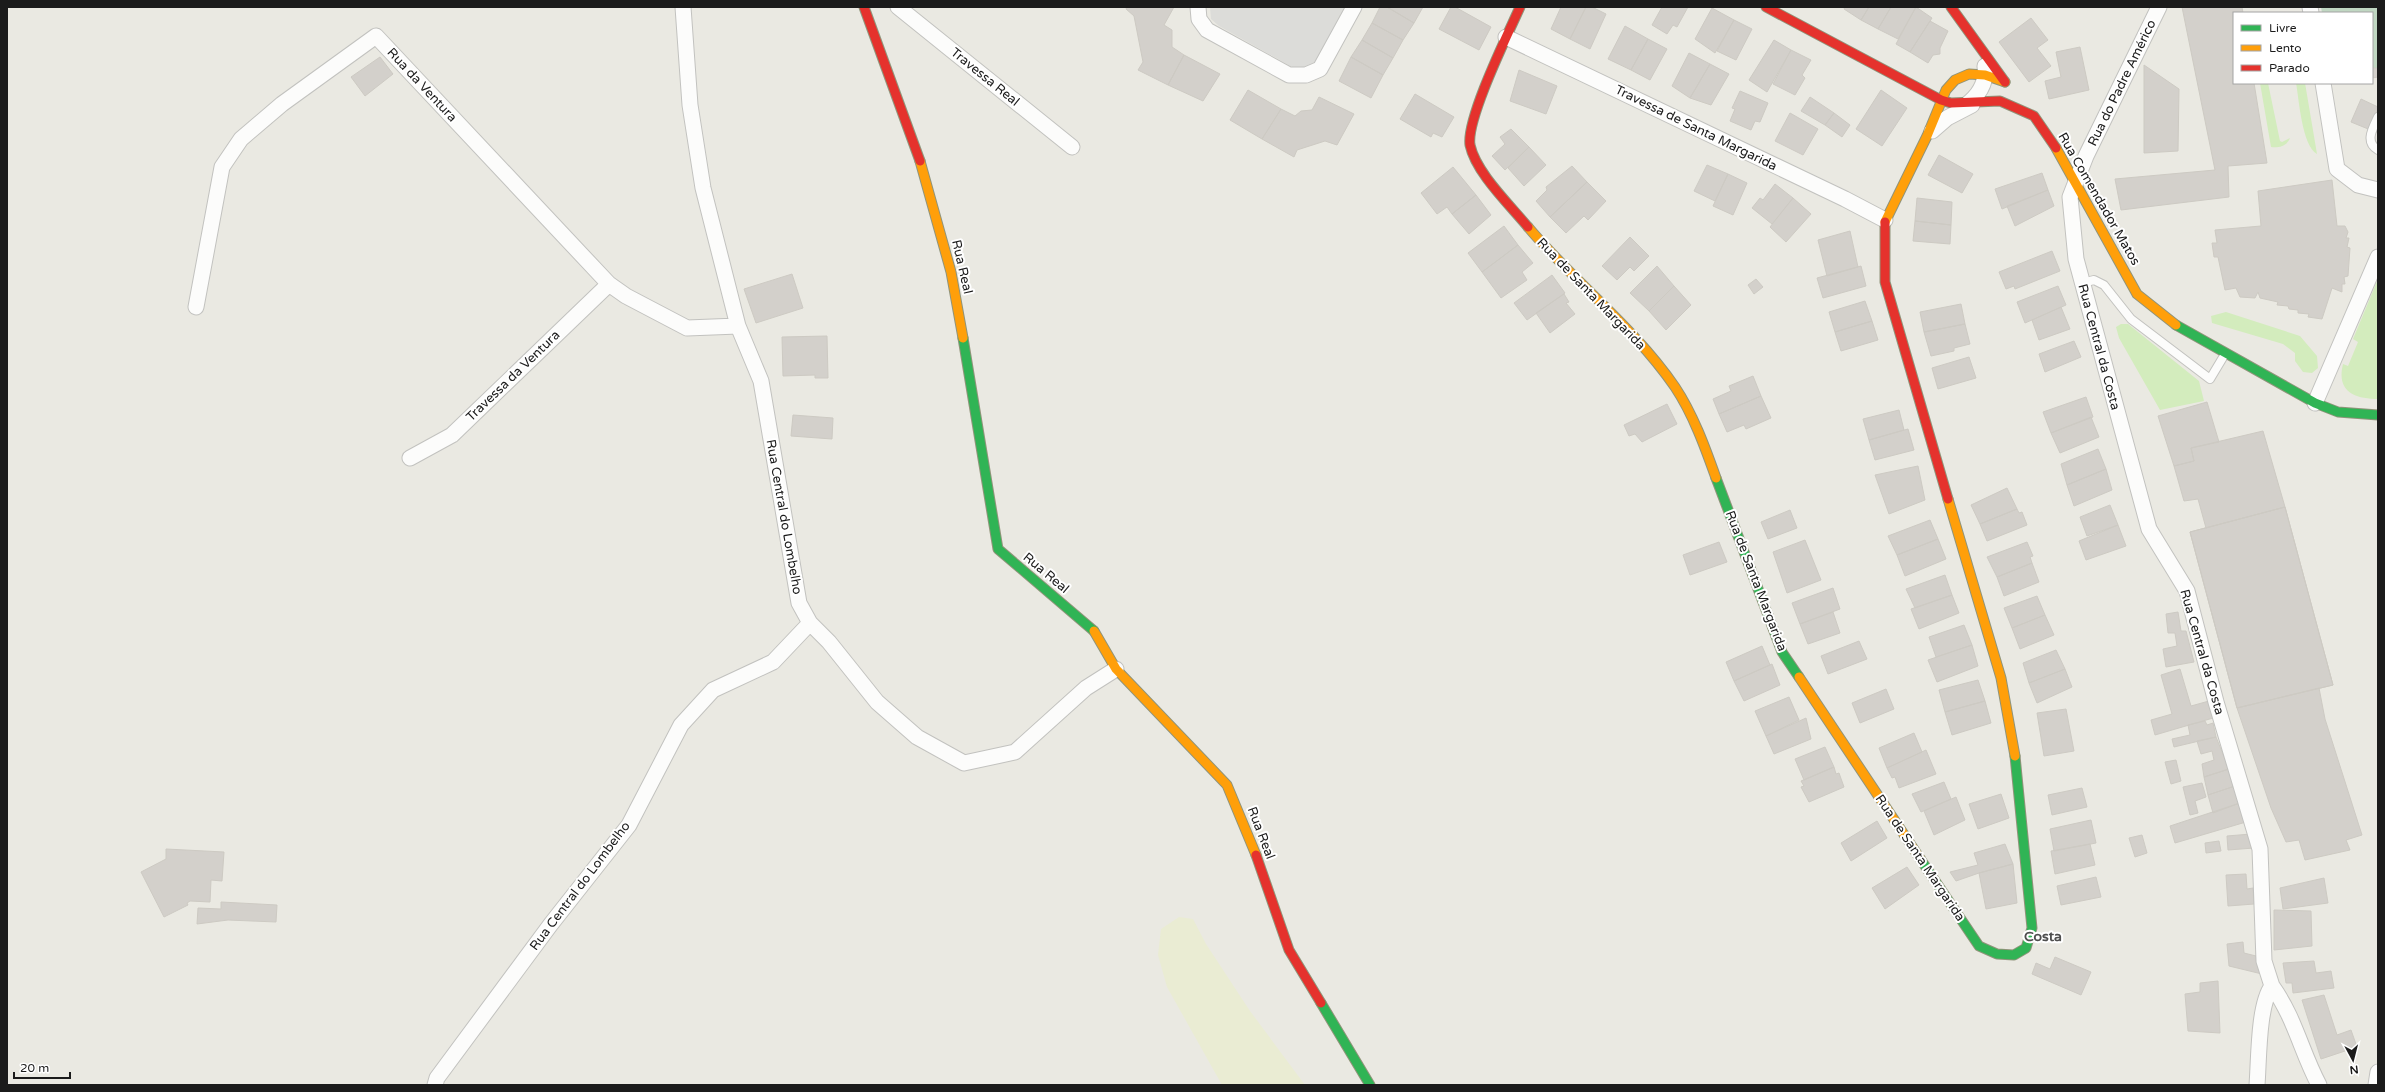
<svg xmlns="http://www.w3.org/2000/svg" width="2385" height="1092" font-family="'Varela Round',sans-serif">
	<rect width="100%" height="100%" fill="#eae9e2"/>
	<!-- farmland -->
	<path fill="#eaecd3" d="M1179,917L1193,919L1206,944L1250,1011L1305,1085H1222L1167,987L1158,955L1161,929Z"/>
	<!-- grass -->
	<path fill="#d3ecbd" d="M2260,83H2268L2280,141L2282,142L2290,138C2287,146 2279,148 2271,147Z
		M2296,83H2305L2317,154C2302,146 2299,99 2296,83Z
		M2378,279V399C2355,399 2336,392 2343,364L2348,366L2358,342L2353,339Z
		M2226,312L2300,336L2317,356L2318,368L2312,373L2303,372L2295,361V353L2283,344L2212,323L2211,316Z
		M2121,324H2128L2199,381L2204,401L2160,410L2119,338L2116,327Z"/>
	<!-- cemetery -->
	<path fill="#c0d7c2" d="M2321,7H2378V68H2372V13H2322Z"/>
	<!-- parking -->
	<path fill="#dcdcd9" d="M1210,7H1346L1316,62L1306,68H1294L1219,26L1211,19Z"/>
	<!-- building -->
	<path fill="#d3d0cb" stroke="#cdcac3" d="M1127,7H1174L1164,25L1172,30V47L1184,55L1168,85L1138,70L1143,62L1134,16L1126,9Z
		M1380,7H1387L1414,23L1403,40L1372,23Z
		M1387,7H1423L1414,23Z
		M1451,7H1455L1491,27L1479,50L1439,29Z
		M1561,7H1586L1570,39L1551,29Z
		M1586,7H1592L1606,14L1590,49L1570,39Z
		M1662,7H1688L1677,27L1673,25L1667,34L1652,25Z
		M1845,7H1869L1861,20L1844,9Z
		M1869,7H1891L1878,29L1861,20Z
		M1891,7H1916L1898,39L1878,29Z
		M1916,7L1932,18L1910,52L1896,44Z
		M2182,7H2242L2243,13H2234V83H2254L2267,163L2228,166L2229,197L2121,210L2115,179L2215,170Z
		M1712,8L1734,20L1715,53L1695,39Z
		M2031,18L2048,40L2037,48L2051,66L2029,82L1999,42Z
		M1734,20L1752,29L1736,60L1717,51Z
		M1930,21L1948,31L1940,48V54L1933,55L1928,63L1910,52Z
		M1372,23L1403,40L1393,58L1362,40Z
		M1625,26L1648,39L1631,70L1608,59Z
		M1648,39L1667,49L1650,80L1631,70Z
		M1362,40L1393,58L1383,75L1351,57Z
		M1774,40L1791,50L1767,92L1749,80Z
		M2080,47L2089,90L2049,99L2045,81L2061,77L2056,52Z
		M1791,50L1811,60L1802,75L1805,78L1795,95L1773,84Z
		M1689,53L1710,64L1690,98L1672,86Z
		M1184,55L1220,74L1203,101L1168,85Z
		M380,57L393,74L365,96L351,77Z
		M1351,57L1383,75L1371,98L1339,81Z
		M1710,64L1729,74L1711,105L1690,98Z
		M2144,65L2179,89L2178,151L2144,153Z
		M2372,68H2378V77L2372,78Z
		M1519,70L1557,86L1546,114L1510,101Z
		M1248,90L1281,109L1262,139L1230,120Z
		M1881,90L1907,108L1882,146L1856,129Z
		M1740,91L1768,103L1760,122L1755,121L1751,130L1730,121L1735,109L1732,108Z
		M1415,94L1454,117L1442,137L1433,133L1431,137L1400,119Z
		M1319,97L1354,114L1337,145L1325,141L1297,150L1294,157L1262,139L1281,109L1295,116L1301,111L1312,110Z
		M1810,97L1834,113L1825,125L1801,111Z
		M2361,99L2378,107V133L2351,122Z
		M1790,113L1818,129L1803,155L1775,141Z
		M1834,113L1850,125L1842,137L1825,125Z
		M1511,129L1529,147L1505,170L1492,156L1505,144L1500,137Z
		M1529,147L1546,165L1524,186L1508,168Z
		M1939,155L1973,174L1962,193L1928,175Z
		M1707,165L1728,174L1715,201L1694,191Z
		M1572,166L1587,182L1550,217L1536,201L1547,190L1546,187Z
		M1453,167L1476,195L1452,214L1447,207L1437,214L1421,193Z
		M2042,173L2048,190L2002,209L1995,189Z
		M1728,174L1747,183L1733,215L1713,206Z
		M2332,180L2337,226H2345L2348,232L2346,238H2349L2347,247L2350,248L2348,276L2344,277L2345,284H2342V292L2332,288L2322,319L2308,317L2309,314L2298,313V310L2289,309L2288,306L2277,305L2278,302L2260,298L2258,292L2255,298L2240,297L2236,288L2225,290L2218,257H2214L2212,243H2217L2215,230L2261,226L2258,191Z
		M1587,182L1606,201L1588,220L1584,216L1566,233L1550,217Z
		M1775,184L1793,198L1772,224L1752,208L1760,198L1763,200Z
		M2048,190L2054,206L2015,226L2007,206Z
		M1476,195L1491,215L1469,234L1452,214Z
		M1793,198L1811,214L1786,242L1770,227Z
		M1917,198L1952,202L1951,225L1915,221Z
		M1915,221L1951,225L1950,244L1913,241Z
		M1504,226L1518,245L1482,272L1468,253Z
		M1850,231L1858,267L1827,276L1818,240Z
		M1630,237L1649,256L1634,271L1630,267L1617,280L1602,266Z
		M1518,245L1533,263L1522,272L1527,280L1501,298L1482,272Z
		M2052,251L2060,271L2015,289L2014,286L2006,289L1999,272Z
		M1657,266L1674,286L1649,311L1630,293Z
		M1861,266L1866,286L1823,298L1817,278Z
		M792,274L803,308L756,323L744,289Z
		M1552,275L1565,293L1527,320L1514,303Z
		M1756,279L1763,287L1754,294L1748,285Z
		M1674,286L1691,305L1666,330L1649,311Z
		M2058,286L2066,305L2025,323L2017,302Z
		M1564,294L1569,302L1566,303L1575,314L1550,333L1536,313Z
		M1865,301L1872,321L1835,332L1829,312Z
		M1961,304L1965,324L1924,332L1920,312Z
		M2061,307L2070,329L2039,340L2032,320Z
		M1872,321L1878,340L1841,351L1835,332Z
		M1965,324L1970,344L1954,348V351L1931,356L1924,332Z
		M827,336L828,378H815V375L783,376L782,337Z
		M2074,341L2081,357L2045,372L2039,354Z
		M1969,357L1976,378L1938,389L1932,368Z
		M1753,376L1761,396L1719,414L1713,399L1731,391L1729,386Z
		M1761,396L1771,418L1746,429L1744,425L1727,432L1719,414Z
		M2086,397L2093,417L2051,433L2043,412Z
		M2207,402L2219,442L2191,448L2194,461L2174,466L2158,416Z
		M1667,404L1677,424L1642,442L1635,434L1629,436L1624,425Z
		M1899,410L1904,430L1869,440L1863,419Z
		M793,415L833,418L832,439L791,436Z
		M2091,417L2099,437L2060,453L2051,433Z
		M1908,429L1914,450L1875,460L1869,440Z
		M2263,431L2285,507L2206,528L2198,499L2184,501L2174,466L2194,461L2191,448Z
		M2098,449L2106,469L2067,485L2061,464Z
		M1918,466L1925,500L1889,514L1875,475Z
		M2106,469L2112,490L2074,506L2067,485Z
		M2007,488L2017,509L1980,524L1971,505Z
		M2110,505L2118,525L2087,536L2080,517Z
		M2285,507L2333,685L2237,708L2190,532Z
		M2285,507L2333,685L2237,708L2190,532Z
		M2017,509L2019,513L2022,512L2027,525L1987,541L1980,524Z
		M1790,510L1797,528L1768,539L1761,522Z
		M1930,520L1938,539L1897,555L1888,536Z
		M2118,525L2126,546L2086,560L2079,541Z
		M1938,539L1946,559L1905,576L1897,555Z
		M1805,540L1821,580L1787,593L1773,552Z
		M1719,542L1727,562L1690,575L1683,555Z
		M2027,542L2033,556L2030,557L2032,563L1997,577L1987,557Z
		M2032,563L2039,582L2004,596L1997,577Z
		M1945,575L1952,595L1915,608L1906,589Z
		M1833,588L1840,609L1800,624L1792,603Z
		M1952,595L1959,613L1919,629L1911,609Z
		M2037,596L2045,615L2012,628L2004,608Z
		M1833,612L1840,633L1808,644L1800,624Z
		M2178,612L2181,631H2186L2194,662L2166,667L2163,649L2177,646L2175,633H2168L2166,614Z
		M2045,615L2054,635L2020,649L2012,628Z
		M1964,625L1972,645L1936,657L1929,637Z
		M1859,641L1867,659L1828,674L1821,656Z
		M1972,645L1978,666L1937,682L1928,660Z
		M1762,646L1770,665L1734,681L1726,662Z
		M2056,650L2065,669L2029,683L2023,663Z
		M1772,664L1780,685L1744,701L1734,681Z
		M2065,669L2072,687L2037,703L2029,683Z
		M2180,669L2191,706L2209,701L2213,718L2155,735L2151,720L2172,714L2161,675Z
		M1978,680L1985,701L1945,712L1939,690Z
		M2319,688L2325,719L2362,835L2346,840L2350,850L2305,860L2299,840L2286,842L2271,808L2237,708Z
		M1886,689L1894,709L1860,723L1852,703Z
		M1789,697L1799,720L1766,736L1755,711Z
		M1985,701L1991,723L1952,735L1945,712Z
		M2066,709L2074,751L2044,756L2037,713Z
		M1806,718L1811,739L1774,754L1766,736Z
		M2205,721L2207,725L2213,723L2216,737L2174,747L2172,739L2190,735L2188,725Z
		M1914,733L1922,752L1887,768L1879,748Z
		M2216,737L2229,769L2204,777L2202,764L2214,760L2212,751L2201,754L2197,741Z
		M1825,747L1834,767L1804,780L1795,759Z
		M1926,750L1936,774L1899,788L1895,777L1892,778L1887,768Z
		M2176,760L2181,781L2171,784L2165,762Z
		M1834,767L1836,774L1839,773L1844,787L1809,802L1801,787L1804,786L1801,781Z
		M2229,769L2235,786L2208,795L2204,777Z
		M1944,782L1951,799L1921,812L1912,794Z
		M2202,783L2206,797L2195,801L2198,813L2190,815L2183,787Z
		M2235,786L2240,803L2213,813L2208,795Z
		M2082,788L2087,807L2052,815L2048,795Z
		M2001,794L2009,818L1978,829L1969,804Z
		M1956,797L1965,820L1934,835L1924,811Z
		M2240,803L2246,822L2175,843L2170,826Z
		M2091,820L2096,843L2054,851L2050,829Z
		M1877,821L1887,838L1851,861L1841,843Z
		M2251,834L2254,848L2228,850L2227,836Z
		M2142,835L2147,853L2135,857L2129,838Z
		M2219,841L2221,851L2206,853L2205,843Z
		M2005,844L2013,864L1979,873L1956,881L1950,872L1978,865L1974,853Z
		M2090,844L2095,865L2055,874L2051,851Z
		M166,849L224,852L222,881L211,880L210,902L190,901L187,903L188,905L164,917L141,872L166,859Z
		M2013,864L2017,903L1986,909L1979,873Z
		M1907,867L1919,885L1885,909L1872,888Z
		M2246,874L2247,889L2253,888L2254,904L2228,906L2226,875Z
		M2096,877L2101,897L2061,905L2057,886Z
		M2324,878L2328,903L2283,909L2280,888Z
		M221,902L277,905L276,922L228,920L197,924L198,908L221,909Z
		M2274,910L2311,911L2312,946L2274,950Z
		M2243,942L2244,953L2260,957L2262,974L2229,966L2227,944Z
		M2055,957L2091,972L2081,995L2032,974L2036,963L2050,969Z
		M2314,961L2316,973L2331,971L2334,988L2293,993L2292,983H2286L2283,963Z
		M2218,981L2220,1033L2188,1031L2185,994L2200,992V983Z
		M2324,995L2337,1035L2351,1030L2357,1047L2321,1059L2302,1000Z"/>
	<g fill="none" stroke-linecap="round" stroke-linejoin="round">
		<defs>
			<path id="lane" d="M2378,117C2373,128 2364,142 2378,150
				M2082,283L2094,280L2104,285L2131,319L2210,379L2225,354"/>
			<path id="street" d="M683,7L690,105L703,188L738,326L761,381L799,603L810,623L829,642L877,702L917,737L964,763L1015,752L1086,688L1116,669
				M898,7L1072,147
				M1198,7L1199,19L1207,30L1289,75H1306L1320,69L1354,7
				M2159,7L2086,156L2070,197L2076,259L2149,529L2187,591L2216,702L2260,849L2264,961L2272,986C2258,1005 2259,1060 2257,1085
				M2310,7L2311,13
				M1506,37L1845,199L1885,220
				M2323,83L2337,169L2358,185L2378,190
				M1966,105C1978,96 1987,83 1985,66
				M1932,131L1947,118L1972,105
				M196,307L222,167L241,139L282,104L376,36L609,284L626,296L687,328L738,326
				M2315,403L2378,257
				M410,458L452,435L609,284
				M2272,986C2295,1018 2301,1051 2319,1085
				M435,1085L437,1078L551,924L629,825L681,725L713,690L773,662L810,623
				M2376,1085L2378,1072"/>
			<path id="fast" d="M2176,325L2315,403L2338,412L2378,415
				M963,338L998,549L1094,631
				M1716,478L1782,652L1799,677
				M1921,860L1979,946L1997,954L2014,955L2026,948L2032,928L2015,756
				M1321,1003L1370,1085"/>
			<path id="slow" d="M2056,148L2137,294L2176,325
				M920,161L951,272L963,338
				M1885,222L1927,136L1946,90L1955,80L1969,74L1985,75L2005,82
				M1528,227C1574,282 1634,327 1675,387C1693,414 1705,447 1716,478
				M1948,499L2001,678L2015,756
				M1094,631L1116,669L1227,785L1256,855
				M1799,677L1921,860"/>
			<path id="jam" d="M864,7L920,161
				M1520,7C1508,34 1466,119 1470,145C1476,173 1510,205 1528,227
				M1766,7L1941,100L1951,103L2000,101L2034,116L2056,148
				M1951,7L2005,82
				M1885,222V282L1948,499
				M1256,855L1289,950L1321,1003"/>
		</defs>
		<!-- lane casing -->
		<use href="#lane" stroke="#c2c2bf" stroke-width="10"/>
		<!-- street casing -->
		<use href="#street" stroke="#c2c2bf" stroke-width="17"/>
		<!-- fast casing -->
		<use href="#fast" stroke="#90947a" stroke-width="11"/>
		<!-- slow casing -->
		<use href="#slow" stroke="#90947a" stroke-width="11"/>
		<!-- jam casing -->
		<use href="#jam" stroke="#90947a" stroke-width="11"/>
		<!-- lane -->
		<use href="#lane" stroke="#fcfcfb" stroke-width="8"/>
		<!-- street -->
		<use href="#street" stroke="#fcfcfb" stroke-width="15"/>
		<!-- fast -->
		<use href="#fast" stroke="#30b455" stroke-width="9"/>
		<!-- slow -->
		<use href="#slow" stroke="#ff9f0a" stroke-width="9"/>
		<!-- jam -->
		<use href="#jam" stroke="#e5322d" stroke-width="9"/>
	</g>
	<g text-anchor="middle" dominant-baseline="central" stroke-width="4" stroke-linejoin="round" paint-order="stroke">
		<!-- street labels -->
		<g font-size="13" fill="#1b1b1b" stroke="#fff">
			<text transform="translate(985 77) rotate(39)">Travessa Real</text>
			<text transform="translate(2122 83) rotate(-64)">Rua do Padre Américo</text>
			<text transform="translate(422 85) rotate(47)">Rua da Ventura</text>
			<text transform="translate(1696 128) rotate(26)">Travessa de Santa Margarida</text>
			<text transform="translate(2099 199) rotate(60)">Rua Comendador Matos</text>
			<text transform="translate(962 267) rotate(77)">Rua Real</text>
			<text transform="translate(1591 294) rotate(46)">Rua de Santa Margarida</text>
			<text transform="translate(2099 347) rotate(75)">Rua Central da Costa</text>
			<text transform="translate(513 376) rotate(-44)">Travessa da Ventura</text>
			<text transform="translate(784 517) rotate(80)">Rua Central do Lombelho</text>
			<text transform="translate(1046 573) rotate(40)">Rua Real</text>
			<text transform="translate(1756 581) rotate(69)">Rua de Santa Margarida</text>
			<text transform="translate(2202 652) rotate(74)">Rua Central da Costa</text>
			<text transform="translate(1261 833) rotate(69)">Rua Real</text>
			<text transform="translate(1920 858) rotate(56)">Rua de Santa Margarida</text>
			<text transform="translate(580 886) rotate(-53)">Rua Central do Lombelho</text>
		</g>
		<!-- neighbourhood labels -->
		<g font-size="14" font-weight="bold" fill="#4e4e4e" stroke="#fff">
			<text x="2043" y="936">Costa</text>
		</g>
	</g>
	<!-- border -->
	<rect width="2385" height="1092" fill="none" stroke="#1b1b1b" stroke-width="16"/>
	<!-- legend -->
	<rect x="2233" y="12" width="140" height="72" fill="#ffffff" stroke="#a4a4a4"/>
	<rect x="2241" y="25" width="20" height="6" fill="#30b455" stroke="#a4a4a4"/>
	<text x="2269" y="32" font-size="12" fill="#1b1b1b">Livre</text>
	<rect x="2241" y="45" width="20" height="6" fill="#ff9f0a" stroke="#a4a4a4"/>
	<text x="2269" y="52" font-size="12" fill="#1b1b1b">Lento</text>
	<rect x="2241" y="65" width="20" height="6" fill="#e5322d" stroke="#a4a4a4"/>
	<text x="2269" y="72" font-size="12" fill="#1b1b1b">Parado</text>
	<!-- north arrow -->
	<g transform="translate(2353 1060) rotate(173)" stroke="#ffffff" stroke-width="3" paint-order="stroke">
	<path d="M0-3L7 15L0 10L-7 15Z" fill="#1b1b1b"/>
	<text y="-6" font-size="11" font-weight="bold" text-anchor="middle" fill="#1b1b1b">N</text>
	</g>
	<!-- scale -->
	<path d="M14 1072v6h56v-6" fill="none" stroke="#1b1b1b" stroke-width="2"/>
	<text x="20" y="1072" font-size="12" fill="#1b1b1b" stroke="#ffffff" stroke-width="3" paint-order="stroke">20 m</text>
</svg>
